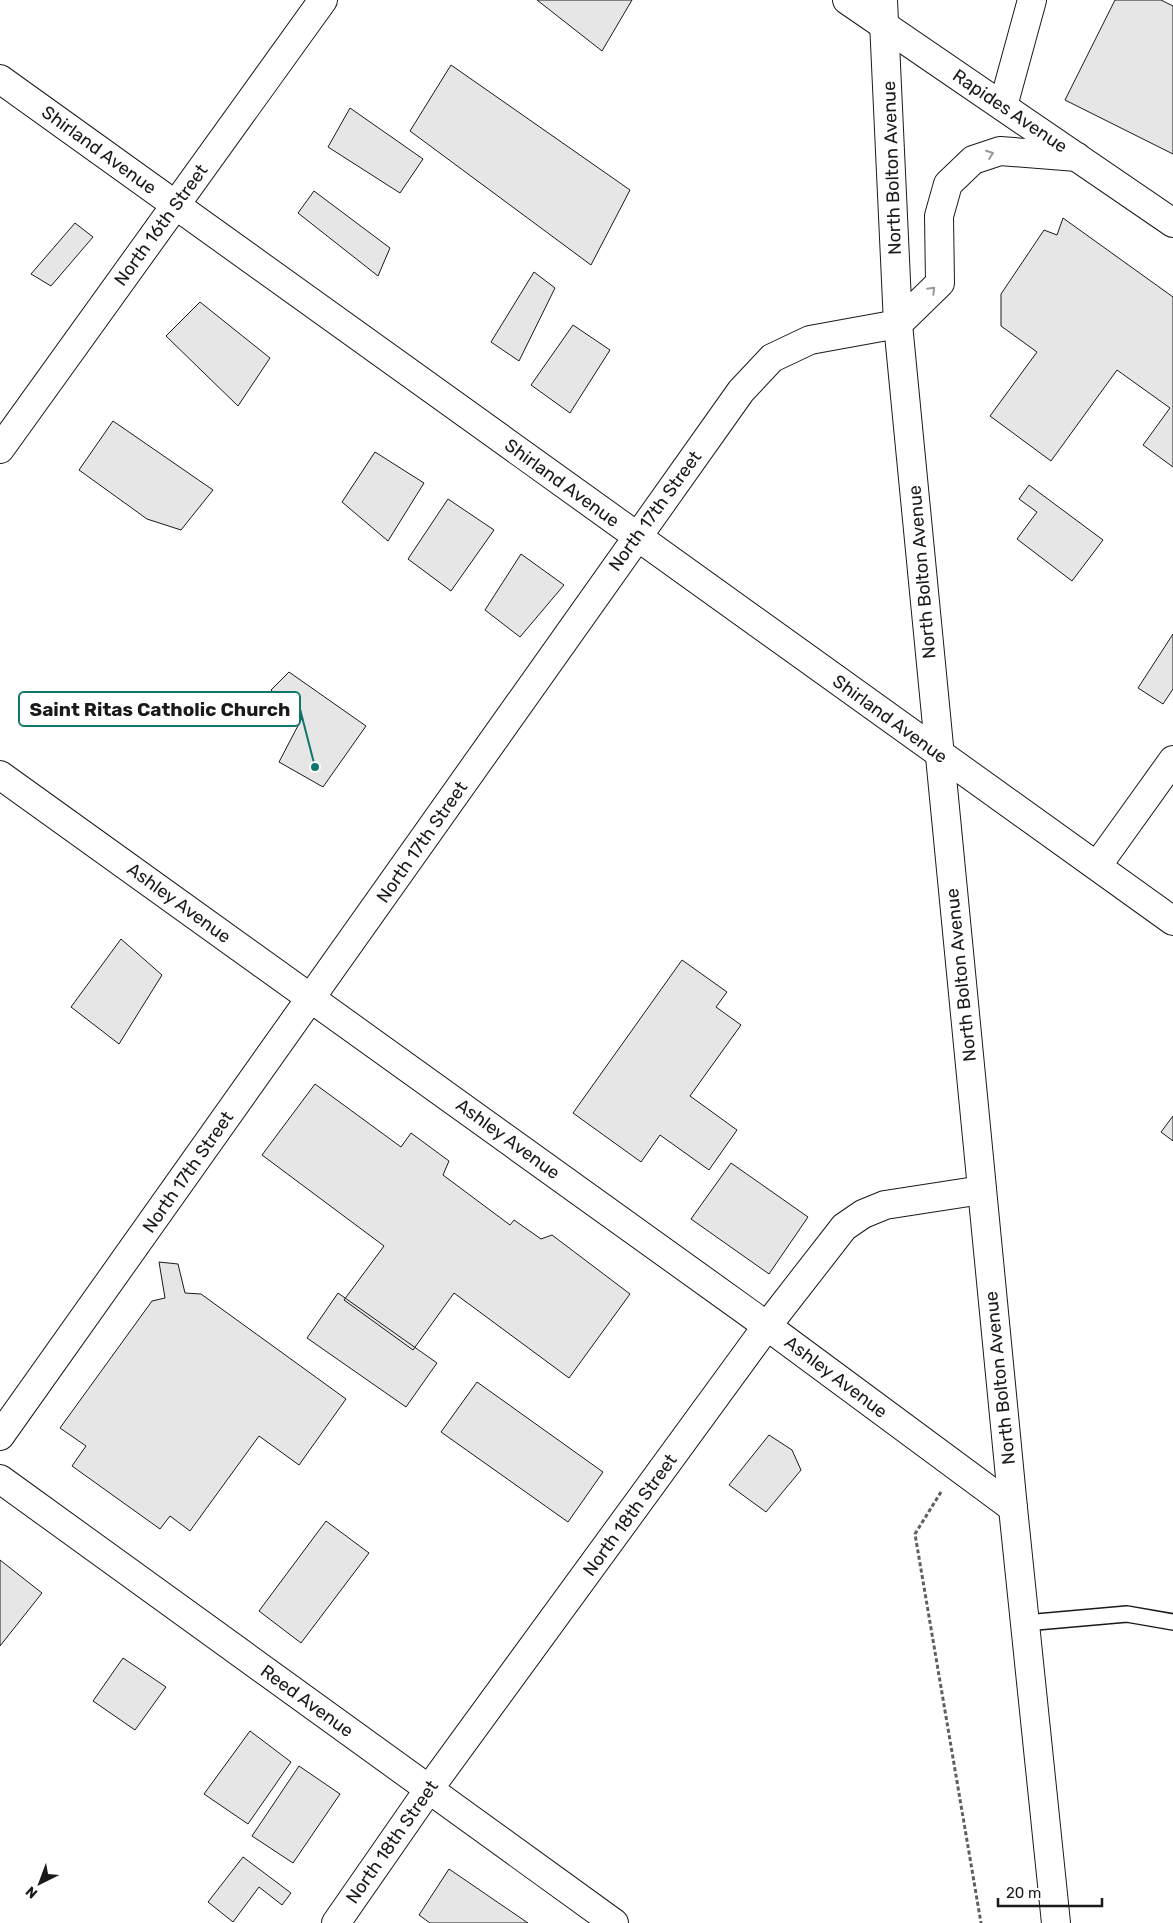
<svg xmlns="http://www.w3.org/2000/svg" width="1173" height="1923" font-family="Rubik,sans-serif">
	<rect width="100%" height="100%" fill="#fff"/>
	<!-- building -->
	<path fill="#e6e6e6" stroke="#1a1a1a" d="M537,0H632L602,51Z
		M1115,0H1161L1173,6V154L1065,100Z
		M451,65L630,190L591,265L410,131Z
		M350,108L423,159L400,193L328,147Z
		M314,191L390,248L378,276L298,213Z
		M1063,218L1173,297V467L1143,445L1170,408L1117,370L1051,461L990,416L1037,352L1001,326V294L1044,230L1057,235Z
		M75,223L93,237L51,286L31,274Z
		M534,272L555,288L519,361L491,342Z
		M200,302L270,358L238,406L166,336Z
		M573,325L610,350L570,413L531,385Z
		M113,421L213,490L181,530L147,519L79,470Z
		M375,452L424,483L388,541L342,502Z
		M1029,485L1103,540L1072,581L1017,539L1037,512L1019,499Z
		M448,499L494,530L451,591L408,559Z
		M521,554L564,585L520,637L485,610Z
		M1173,634V689L1163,704L1138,688Z
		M289,672L366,726L323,787L279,762L302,718L271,690Z
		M121,939L162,975L119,1044L71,1007Z
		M682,960L727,992L716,1007L741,1025L690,1096L737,1130L709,1170L660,1135L641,1162L573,1113Z
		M315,1084L401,1147L411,1133L449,1161L443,1175L510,1225L514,1220L541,1239L552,1235L630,1294L569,1378L454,1293L413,1350L344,1300L384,1246L262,1155Z
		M1173,1116V1141L1161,1132Z
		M731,1163L808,1217L769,1274L691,1219Z
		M159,1262L178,1264L185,1293L201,1294L346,1399L299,1465L259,1436L190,1531L170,1516L160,1529L72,1466L86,1446L60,1428L152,1301L165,1298Z
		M338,1293L437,1363L406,1407L307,1338Z
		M477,1382L603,1472L568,1522L441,1432Z
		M769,1435L792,1450L801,1470L766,1512L729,1485Z
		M326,1521L369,1553L301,1643L259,1611Z
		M0,1560L42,1593L0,1646Z
		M123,1658L166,1687L135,1730L93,1701Z
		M250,1731L291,1762L248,1824L204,1794Z
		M299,1766L340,1794L293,1863L252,1836Z
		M243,1857L291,1893L282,1905L259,1887L233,1922L208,1902Z
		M449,1869L528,1923H430L419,1915Z"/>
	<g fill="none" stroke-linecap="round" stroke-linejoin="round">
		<defs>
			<path id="lane" d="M1025,1623L1127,1614L1173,1622"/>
			<path id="street" d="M0,79L1173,921
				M1003,106L1032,0
				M0,775L767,1326L1013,1508
				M1097,866L1173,760
				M0,1436L741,391L772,358L810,340L898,324
				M0,1479L614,1923
				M336,1923L429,1789L767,1326L844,1227L863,1214L885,1205L982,1190"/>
			<path id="secondary" d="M847,0L1173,223
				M0,449L323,0"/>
			<path id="primary" d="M883,0L898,324L1013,1508L1056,1923
				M898,324L940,283L939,216L948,184L973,160L1000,151L1077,157"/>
		</defs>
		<!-- lane casing -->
		<use href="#lane" stroke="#1a1a1a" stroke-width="18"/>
		<!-- street casing -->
		<use href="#street" stroke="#1a1a1a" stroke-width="30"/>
		<!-- secondary casing -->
		<use href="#secondary" stroke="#1a1a1a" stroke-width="30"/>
		<!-- primary casing -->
		<use href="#primary" stroke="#1a1a1a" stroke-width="30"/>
		<!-- path -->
		<path stroke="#5f5f5f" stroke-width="3" stroke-dasharray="4 2.5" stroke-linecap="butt" d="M941,1492L915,1534L981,1923"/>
		<!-- lane -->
		<use href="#lane" stroke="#fff" stroke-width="15"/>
		<!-- street -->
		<use href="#street" stroke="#fff" stroke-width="28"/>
		<!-- secondary -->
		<use href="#secondary" stroke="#fff" stroke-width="28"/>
		<!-- primary -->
		<use href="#primary" stroke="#fff" stroke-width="28"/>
	</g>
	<!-- one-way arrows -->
	<defs><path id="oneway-chevron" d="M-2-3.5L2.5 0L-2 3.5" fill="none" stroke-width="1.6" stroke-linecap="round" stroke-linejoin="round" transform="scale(1.25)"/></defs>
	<g stroke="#989898">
		<use href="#oneway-chevron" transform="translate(990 154) rotate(-20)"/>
		<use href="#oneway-chevron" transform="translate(932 290) rotate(-45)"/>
	</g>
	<g text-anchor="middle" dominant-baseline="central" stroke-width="4" stroke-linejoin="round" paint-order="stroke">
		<!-- street labels -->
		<g font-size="18" fill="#1a1a1a" stroke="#fff">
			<text transform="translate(1010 111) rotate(34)">Rapides Avenue</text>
			<text transform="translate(99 150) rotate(36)">Shirland Avenue</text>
			<text transform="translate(892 168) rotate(-92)">North Bolton Avenue</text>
			<text transform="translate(161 225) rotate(-54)">North 16th Street</text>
			<text transform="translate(562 483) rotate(36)">Shirland Avenue</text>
			<text transform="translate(655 511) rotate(-54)">North 17th Street</text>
			<text transform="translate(922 572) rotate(-95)">North Bolton Avenue</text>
			<text transform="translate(890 719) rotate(36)">Shirland Avenue</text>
			<text transform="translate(422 842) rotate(-55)">North 17th Street</text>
			<text transform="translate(179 903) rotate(36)">Ashley Avenue</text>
			<text transform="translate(961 975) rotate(-96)">North Bolton Avenue</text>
			<text transform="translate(508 1139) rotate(36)">Ashley Avenue</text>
			<text transform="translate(188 1172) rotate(-55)">North 17th Street</text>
			<text transform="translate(836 1377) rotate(37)">Ashley Avenue</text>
			<text transform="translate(1000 1378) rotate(-96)">North Bolton Avenue</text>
			<text transform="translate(630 1515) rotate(-54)">North 18th Street</text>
			<text transform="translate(307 1701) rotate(36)">Reed Avenue</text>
			<text transform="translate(392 1842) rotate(-55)">North 18th Street</text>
		</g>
	</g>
	<!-- callouts -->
	<path fill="none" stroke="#0f766e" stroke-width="2" d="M315 767L300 709"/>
	<circle fill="#0f766e" stroke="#fff" stroke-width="2" cx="315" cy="767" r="5"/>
	<rect fill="#fff" stroke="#0f766e" stroke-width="2" x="19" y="692" width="281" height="34" rx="5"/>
	<g font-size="19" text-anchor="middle" font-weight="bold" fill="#1a1a1a">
		<text x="160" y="716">Saint Ritas Catholic Church</text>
	</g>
	<!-- north arrow -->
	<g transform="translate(40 1883) rotate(222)" stroke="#ffffff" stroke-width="4" paint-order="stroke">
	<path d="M0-4L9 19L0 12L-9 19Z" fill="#1a1a1a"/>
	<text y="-8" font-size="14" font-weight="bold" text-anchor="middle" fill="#1a1a1a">N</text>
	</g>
	<!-- scale -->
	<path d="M998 1898v8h104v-8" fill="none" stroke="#1a1a1a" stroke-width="2.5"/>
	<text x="1006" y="1898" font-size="15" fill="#1a1a1a" stroke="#ffffff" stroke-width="4" paint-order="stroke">20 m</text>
</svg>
